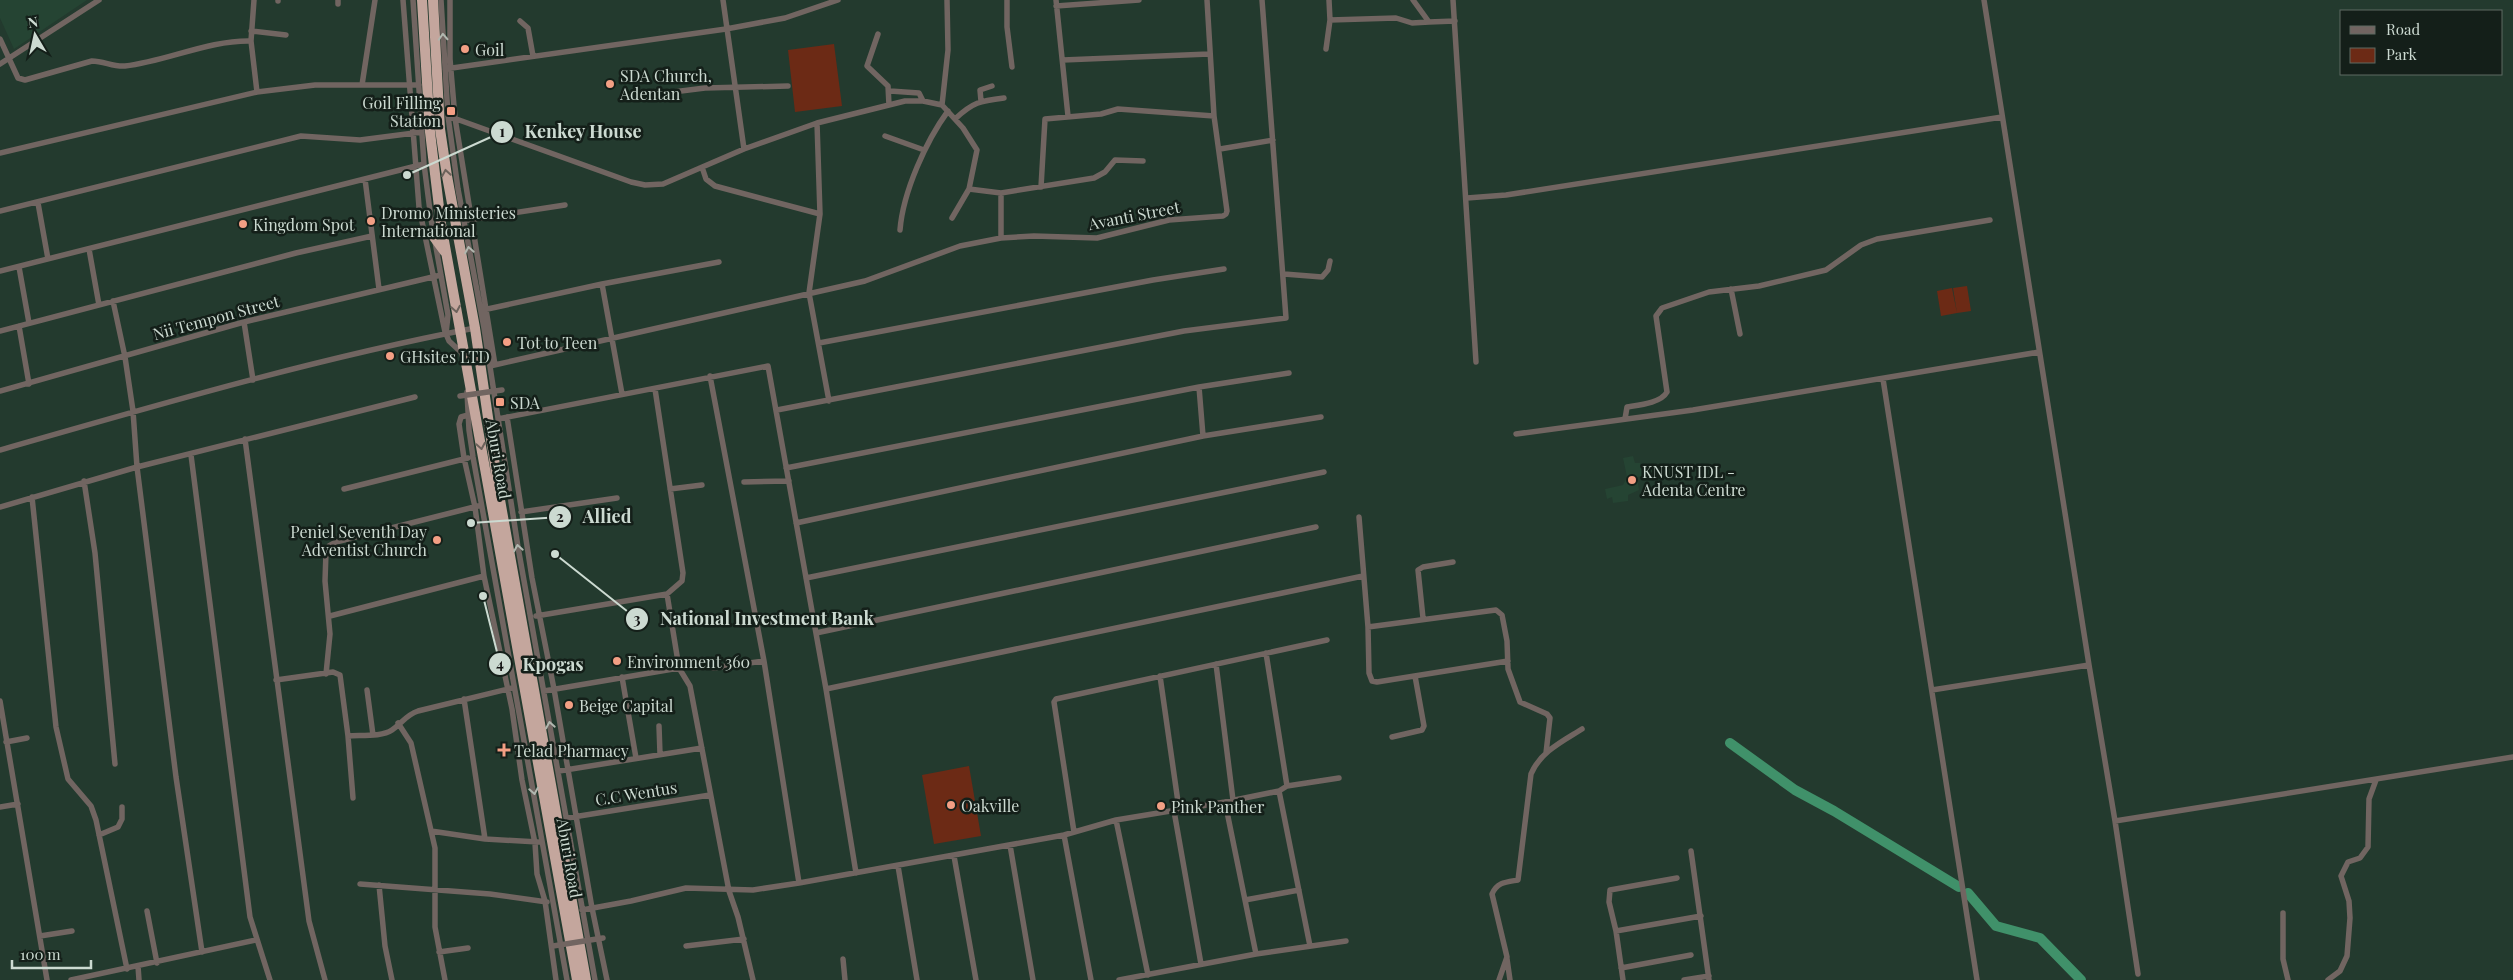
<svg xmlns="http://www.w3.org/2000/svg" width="2513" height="980" font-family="'Playfair Display',serif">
	<rect width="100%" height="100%" fill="#233a2e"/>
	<!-- built -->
	<path fill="#254433" d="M0,0H87L14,49L0,18Z
		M1633,456L1635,463H1640L1643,476L1637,477L1639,490L1628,495V501L1613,503L1612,497L1607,499L1605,489L1623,485L1627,477L1623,458Z"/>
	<!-- green -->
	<path fill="#6c2a15" d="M834,44L842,106L795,112L788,50Z
		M1967,286L1971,311L1957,313L1953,288Z
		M1952,288L1957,313L1941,316L1937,291Z
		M969,766L981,836L934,844L922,775Z"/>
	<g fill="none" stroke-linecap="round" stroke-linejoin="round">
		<!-- river -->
		<path stroke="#40916a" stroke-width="10" d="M1730,743L1795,790L1834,811L1959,887
			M1968,893L1996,926L2040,938L2081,980"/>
		<!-- street -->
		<path stroke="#716561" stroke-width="5.5" d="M254,0L251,41L257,92
			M403,0L419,207L445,332
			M413,0L424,164L431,219L448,315L446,334L449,341L463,354
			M441,0L448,116L458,189L484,328L518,547L595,980
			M450,0V59L455,118L495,365
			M723,0L744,149
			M1007,0V27L1012,67
			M1056,0L1068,116
			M1413,0L1429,22L1455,21
			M1453,0L1476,362
			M1984,0L2089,665L2115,821L2138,974
			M278,1V0
			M338,4V0
			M1056,6L1139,0
			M1330,20L1396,18L1412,23L1429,22
			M520,21L528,28L533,56
			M251,31L286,35
			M878,34L867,66L888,86L889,105
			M0,39L18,78L25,80L92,61C104,61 113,67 125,66C168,61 208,40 251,41
			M1326,49L1330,20L1329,0
			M1063,60L1209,54
			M0,64L99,0
			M445,69L726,29L785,18L838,0
			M362,85L375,0
			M890,91L919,93L923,101
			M673,92L705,88L788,86
			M981,101L980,90L992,86
			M942,105L948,50L947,0
			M448,116L631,182L645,185L663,184L744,149L817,123L905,101H923L942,105L963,128L977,150L969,189L1001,193
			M955,119C973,102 980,101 1004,98
			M817,123L820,214L809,293L829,401
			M885,136L924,150
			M1220,149L1273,140
			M0,153L257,92L315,85H419
			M702,167L706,179L715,186L820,214
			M365,179L379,289
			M1041,187L1045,119L1101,114L1118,109L1214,116
			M1467,198L1506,195L2002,117
			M38,203L48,259
			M0,211L301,136L360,140L422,132
			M952,218L969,189
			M468,220L565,205
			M900,230C903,192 926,141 948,111
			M1001,238V193L1094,178L1105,172L1115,160L1143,161
			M89,249L99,305
			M19,267L29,323
			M0,271L424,164
			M1284,274L1322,277L1328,270L1330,261
			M602,284L622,394
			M1731,289L1740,334
			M113,301L125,357L133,411L137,467L176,777L202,952
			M483,310L602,284L719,262
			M244,322L253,380
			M19,326L29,384
			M0,331L296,253L372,236
			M819,343L1153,280L1224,269
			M490,366L865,281L960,246L1001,238L1034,236L1097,238L1169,220L1223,216L1226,214L1227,211L1214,116L1207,0
			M710,376L764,661L799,883
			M1883,379L1977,980
			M1199,387L1203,436
			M0,391L244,322L441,275
			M467,392L469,430L473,457L567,980
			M777,410L1184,331L1286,318L1262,0
			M468,415L461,417L459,424L464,458L475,507L484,576L512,709L522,780L535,843L537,874L545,901L556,980
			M507,417L532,578L554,689L592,908L607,980
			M498,419L768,366L826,689L856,873
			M1625,419L1627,407C1639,405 1661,403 1667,392L1656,316L1662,308L1709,292L1759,286L1826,270L1861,245L1877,239L1990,220
			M1516,434L1693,410L2039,352
			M245,439L309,921L325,980
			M0,450C157,405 314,359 475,328
			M191,455L250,917L270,980
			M786,468L1199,387L1289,373
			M84,481L95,553L115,764
			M744,482L789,481
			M344,489L468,458
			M670,489L702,485
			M32,497L56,727L68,779L91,806L96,820L127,969
			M0,507L137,467L415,397
			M521,512L617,498
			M1359,517L1368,627
			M796,523L1203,436L1321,417
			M806,578L1324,472
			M667,594L679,668L690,686L729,891L738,917L753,980
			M330,616L484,576
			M536,616L667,594L682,581L683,573L655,389
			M1423,618L1418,570L1423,567L1453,562
			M816,633L1316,527
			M1266,653L1287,786
			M1508,661L1377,682L1372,681L1369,673L1368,627L1488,611L1496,610L1502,615L1507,641L1508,669L1520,702L1547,714L1550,718L1546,753
			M1216,664L1233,800
			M713,668L764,661
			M326,674L330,634L325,581L326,552L329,546L336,542L478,506
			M1160,676L1179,809
			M622,677L636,758
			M276,680L333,672L340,675L348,736L353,798
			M826,689L1363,576
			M367,690L373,735
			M1932,690L2089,665
			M544,691L679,668
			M464,699L485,839
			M0,701L47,980
			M398,723L411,743L435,848V927L445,980
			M659,726L660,754
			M348,736C361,735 382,737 392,730C402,723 406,715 418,711L512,688
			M1392,737L1422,730L1424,726L1415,676
			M6,742L27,738
			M559,771L702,748
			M1279,791L1310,946
			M1225,802L1256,954
			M0,807L18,804
			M1174,811L1201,964
			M567,818L710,795
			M1116,820L1148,975
			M2115,821L2513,757
			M431,831L485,839L538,842
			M1074,832L1054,702L1056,699L1327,640
			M99,835L118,827L122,819V807
			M1064,835L1091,980
			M1010,845L1033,980
			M1691,851L1709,980
			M954,856L976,980
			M898,866L917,980
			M360,884L490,894L547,902
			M379,885L385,946L392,980
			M1245,900L1299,890
			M582,910L631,901L686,888L753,890L799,883L1064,835L1116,820L1225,802L1279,791L1287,786L1339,778
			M147,911L157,963
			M2283,913V959L2288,980
			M1616,931L1609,902L1610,890L1677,878
			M40,936L72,931
			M686,946L744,939
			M439,952L468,948
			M843,959L845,980
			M1507,959L1510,980
			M138,966L139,980
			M1621,968L1691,955
			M71,980L256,940
			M1119,980L1256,954L1346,941
			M1499,980L1507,957L1492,894C1497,882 1506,882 1518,880L1531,774C1540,752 1563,741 1582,729
			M1623,980L1616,931L1701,916
			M1684,980L1709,976
			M2328,980L2340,971L2347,956L2350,918L2349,901L2341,876L2348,862L2360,858L2368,847L2369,799L2376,780"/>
		<!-- highway -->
		<path stroke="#c4a69d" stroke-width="10" d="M422,0L430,132L441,224L577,980
			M433,0L440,129L447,176L475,328L500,500L586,980
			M434,237L445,252"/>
		<!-- street-bridge -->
		<path stroke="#716561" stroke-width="5.5" d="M460,396L502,390
			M553,946L603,938"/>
	</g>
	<!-- one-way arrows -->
	<defs><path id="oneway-chevron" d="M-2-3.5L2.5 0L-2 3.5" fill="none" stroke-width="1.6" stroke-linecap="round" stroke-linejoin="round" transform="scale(1.25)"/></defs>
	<g stroke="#b1b7af">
		<use href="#oneway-chevron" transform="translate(443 37) rotate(-93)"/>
		<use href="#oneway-chevron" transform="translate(469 250) rotate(-100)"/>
		<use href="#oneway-chevron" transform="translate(518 548) rotate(-100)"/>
		<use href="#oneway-chevron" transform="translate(550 725) rotate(-100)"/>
		<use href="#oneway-chevron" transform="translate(534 791) rotate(80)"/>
	</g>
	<g stroke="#6c625b">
		<use href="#oneway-chevron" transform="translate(446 173) rotate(-99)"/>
		<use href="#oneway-chevron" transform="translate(456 309) rotate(80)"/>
		<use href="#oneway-chevron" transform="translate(481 446) rotate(80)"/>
	</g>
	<!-- markers -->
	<g fill="#f39f84" stroke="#141f19" stroke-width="2">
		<circle cx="465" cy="49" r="5"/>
		<circle cx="610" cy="84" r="5"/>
		<rect x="446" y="106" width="10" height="10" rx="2.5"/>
		<circle cx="371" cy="221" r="5"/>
		<circle cx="243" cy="224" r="5"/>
		<circle cx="507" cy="342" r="5"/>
		<circle cx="390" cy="356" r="5"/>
		<rect x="495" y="397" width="10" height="10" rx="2.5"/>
		<circle cx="1632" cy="480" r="5"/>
		<circle cx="437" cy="540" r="5"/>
		<circle cx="617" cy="661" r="5"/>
		<circle cx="569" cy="705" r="5"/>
		<path d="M501.5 742.5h5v5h5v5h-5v5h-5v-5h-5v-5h5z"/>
		<circle cx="951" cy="805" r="5"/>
		<circle cx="1161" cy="806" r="5"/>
	</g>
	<g text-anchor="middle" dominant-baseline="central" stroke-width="5" stroke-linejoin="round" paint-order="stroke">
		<!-- poi labels -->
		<g font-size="16" fill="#ccdad1" stroke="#141f19" text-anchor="start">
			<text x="475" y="49">Goil</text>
			<text x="620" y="75">SDA Church,<tspan x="620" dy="18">Adentan</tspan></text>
			<text x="441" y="102" text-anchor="end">Goil Filling<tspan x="441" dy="18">Station</tspan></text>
			<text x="381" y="212">Dromo Ministeries<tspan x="381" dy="18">International</tspan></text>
			<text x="253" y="224">Kingdom Spot</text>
			<text x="517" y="342">Tot to Teen</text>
			<text x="400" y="356">GHsites LTD</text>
			<text x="510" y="402">SDA</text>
			<text x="1642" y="471">KNUST IDL -<tspan x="1642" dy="18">Adenta Centre</tspan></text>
			<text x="427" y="531" text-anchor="end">Peniel Seventh Day<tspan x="427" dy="18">Adventist Church</tspan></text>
			<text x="627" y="661">Environment 360</text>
			<text x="579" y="705">Beige Capital</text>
			<text x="514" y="750">Telad Pharmacy</text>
			<text x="961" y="805">Oakville</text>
			<text x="1171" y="806">Pink Panther</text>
		</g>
		<!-- street labels -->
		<g font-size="16" fill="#ccdad1" stroke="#141f19">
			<text transform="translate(1134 215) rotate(-11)">Avanti Street</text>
			<text transform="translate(216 317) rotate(-15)">Nii Tempon Street</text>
			<text transform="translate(499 459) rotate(80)">Aburi Road</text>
			<text transform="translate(636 793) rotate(-9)">C.C Wentus</text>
			<text transform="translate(570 858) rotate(80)">Aburi Road</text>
		</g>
	</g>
	<!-- callouts -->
	<path fill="none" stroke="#ccdad1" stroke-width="2" d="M407 175L502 132M471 523L560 517M555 554L637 619M483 596L500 664"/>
	<g fill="#ccdad1" stroke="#141f19" stroke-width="2">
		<circle cx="407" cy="175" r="5"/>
		<circle cx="471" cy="523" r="5"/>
		<circle cx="555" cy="554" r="5"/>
		<circle cx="483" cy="596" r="5"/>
		<circle cx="502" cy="132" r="12"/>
		<circle cx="560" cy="517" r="12"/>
		<circle cx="637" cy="619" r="12"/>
		<circle cx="500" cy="664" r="12"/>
	</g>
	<g font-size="15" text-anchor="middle" font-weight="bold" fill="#111">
		<text x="502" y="137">1</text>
		<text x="560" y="522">2</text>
		<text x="637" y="624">3</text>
		<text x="500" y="669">4</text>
	</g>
	<g font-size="18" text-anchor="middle" font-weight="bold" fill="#ccdad1" stroke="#141f19" stroke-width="5" stroke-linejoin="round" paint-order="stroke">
		<text x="583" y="138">Kenkey House</text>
		<text x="607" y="523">Allied</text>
		<text x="767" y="625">National Investment Bank</text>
		<text x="553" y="671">Kpogas</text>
	</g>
	<!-- legend -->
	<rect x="2340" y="10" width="162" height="65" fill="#141f19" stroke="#5e6a63"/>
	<rect x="2350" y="26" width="25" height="8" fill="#716561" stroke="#5e6a63"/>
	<text x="2386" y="35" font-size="15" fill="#ccdad1">Road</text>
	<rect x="2350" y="48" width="25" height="15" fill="#6c2a15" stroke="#5e6a63"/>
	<text x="2386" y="60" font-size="15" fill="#ccdad1">Park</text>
	<!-- north arrow -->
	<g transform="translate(35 35) rotate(351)" stroke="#141f19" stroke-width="4" paint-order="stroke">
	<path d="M0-4L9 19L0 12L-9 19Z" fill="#ccdad1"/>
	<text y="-8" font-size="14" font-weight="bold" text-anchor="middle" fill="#ccdad1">N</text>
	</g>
	<!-- scale -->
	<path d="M12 960v8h79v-8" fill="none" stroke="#ccdad1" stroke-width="2.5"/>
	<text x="20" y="960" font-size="15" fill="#ccdad1" stroke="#141f19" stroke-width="4" paint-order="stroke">100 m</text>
</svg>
